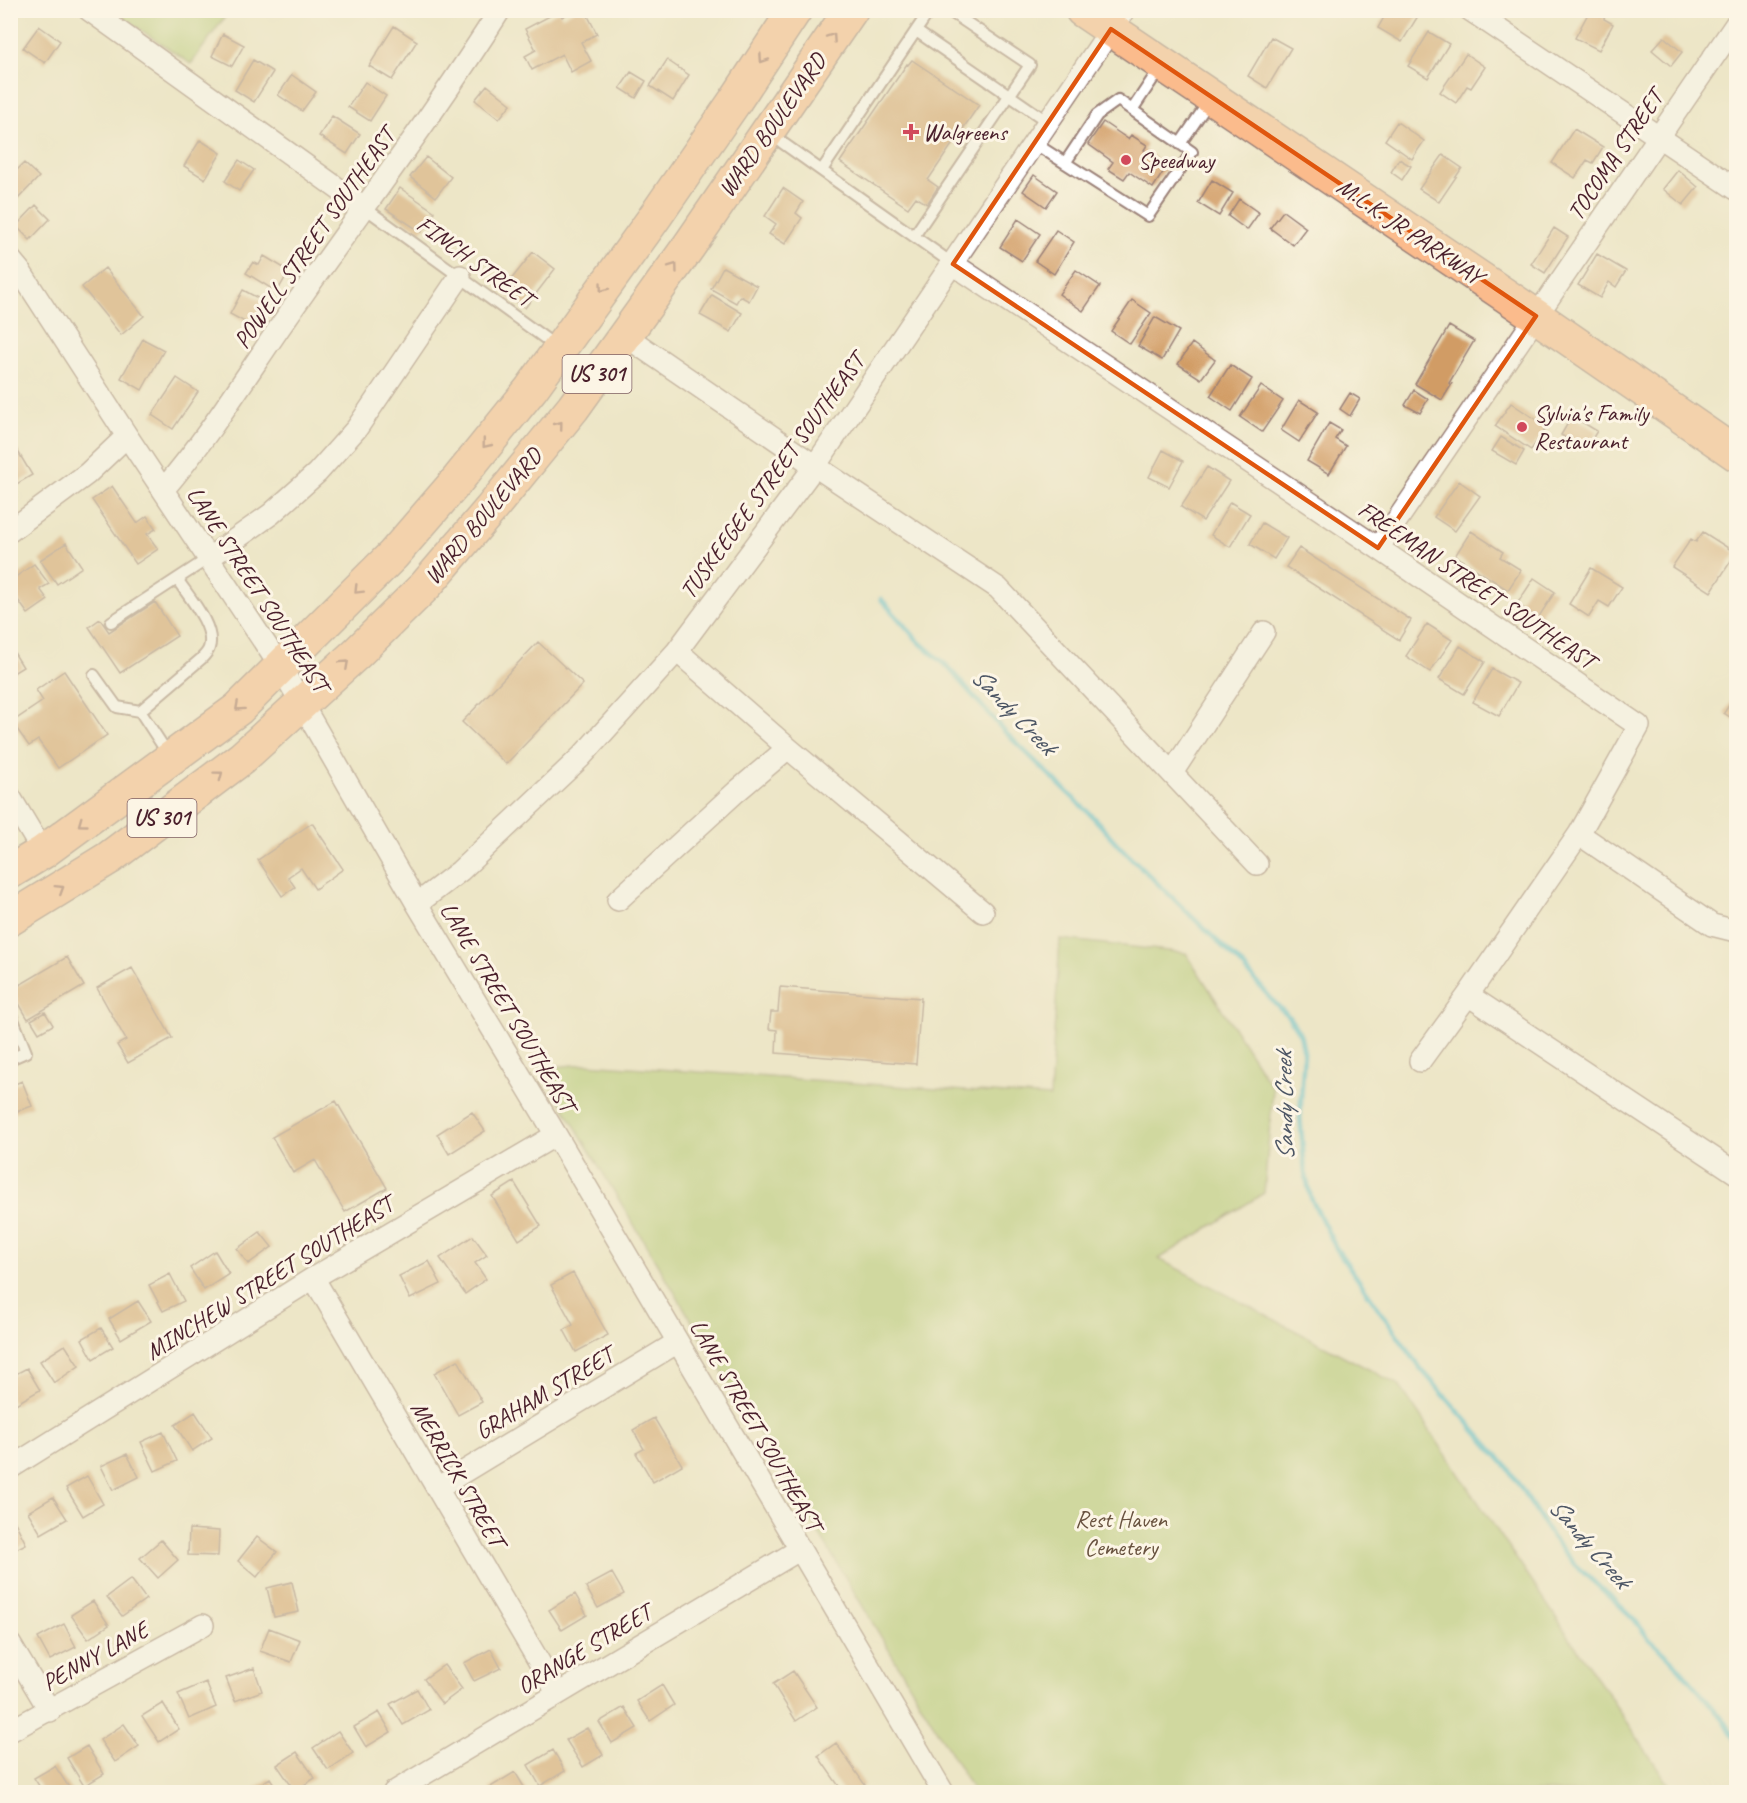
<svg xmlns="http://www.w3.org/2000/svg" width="1747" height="1803" font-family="Caveat,sans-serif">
	<rect width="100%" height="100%" fill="#fcf5e5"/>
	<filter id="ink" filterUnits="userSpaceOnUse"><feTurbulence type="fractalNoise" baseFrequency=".0167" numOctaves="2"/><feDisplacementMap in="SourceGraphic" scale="12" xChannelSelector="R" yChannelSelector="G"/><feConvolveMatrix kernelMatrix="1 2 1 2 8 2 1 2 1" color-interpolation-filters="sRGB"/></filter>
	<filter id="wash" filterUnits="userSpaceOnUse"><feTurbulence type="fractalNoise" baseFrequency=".008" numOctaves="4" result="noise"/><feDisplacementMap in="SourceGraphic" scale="24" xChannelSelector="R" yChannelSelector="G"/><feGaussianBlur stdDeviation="1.35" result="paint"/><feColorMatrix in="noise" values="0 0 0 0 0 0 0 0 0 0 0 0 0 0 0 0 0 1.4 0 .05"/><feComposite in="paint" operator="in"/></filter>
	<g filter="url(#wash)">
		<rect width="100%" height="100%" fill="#ede6c7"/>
		<!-- green -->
		<path fill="#adc86f" stroke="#7c744d" stroke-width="1.5" d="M113,11H229L191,64Z
			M1060,939L1186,953L1273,1089L1264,1193L1159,1259L1399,1385L1674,1792H974L540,1068L587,1064L1050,1097Z"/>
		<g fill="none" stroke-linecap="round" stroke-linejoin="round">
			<!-- stream -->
			<path stroke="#53bcd0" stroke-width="5" d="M881,599L920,643L946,665L1006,733L1094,818L1120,847L1242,965L1273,1001L1288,1016L1300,1034L1304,1052L1300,1116L1305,1173L1311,1198L1336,1248L1421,1369L1508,1468L1552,1537L1575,1565L1615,1601L1634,1619L1649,1639L1674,1662L1726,1723L1736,1740"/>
		</g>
		<g id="blocks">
			<!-- building -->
			<path fill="#d19c65" d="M575,10H585L597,34L581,42L591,61L571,72L562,54L532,70L525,56L536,50L525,29L559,11L562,17Z
				M1388,10H1408L1418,16L1402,42L1378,28Z
				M1590,10H1594L1605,16L1604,19L1613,24L1599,50L1575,38Z
				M39,26L60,41L45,63L23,48Z
				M394,26L417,41L392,80L369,66Z
				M1429,32L1449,44L1428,78L1408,66Z
				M223,34L244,45L232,66L212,56Z
				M1271,37L1291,48L1267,88L1248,76Z
				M1664,37L1682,52L1671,66L1652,50Z
				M1466,54L1485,67L1471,88L1467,86L1456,103L1440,92Z
				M253,60L273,72L254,102L235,90Z
				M667,60L689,75L673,101L650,86Z
				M912,60L979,105L928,180L938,187L927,204L916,197L908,208L840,162L907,64L908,65Z
				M631,72L646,81L636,98L620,88Z
				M292,75L316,92L302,111L278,95Z
				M365,82L386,96L370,121L348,107Z
				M487,85L511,104L499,119L475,100Z
				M332,116L360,134L347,154L319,136Z
				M1103,122L1128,139L1131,135L1147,145L1144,150L1167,166L1153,188L1129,172L1124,179L1108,169L1113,162L1088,144Z
				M1397,122L1424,141L1412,159L1385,140Z
				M1574,129L1603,147L1593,163L1587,160L1575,178L1552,163Z
				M200,140L221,153L205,179L184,166Z
				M1443,155L1462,168L1439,202L1419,189Z
				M426,157L451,177L436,197L410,177Z
				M1399,159L1411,166L1402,180L1391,172Z
				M239,160L254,170L239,191L225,181Z
				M24,163L39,177L13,204L10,202V177Z
				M1678,170L1698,187L1683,205L1663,189Z
				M1034,175L1057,191L1046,207L1023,191Z
				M1212,180L1233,193L1219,216L1198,203Z
				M400,188L435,212L421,232L386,209Z
				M783,188L803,202L796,213L802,218L785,244L769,234L776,224L765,216Z
				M1239,199L1259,213L1247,230L1228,216Z
				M36,205L50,219L30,240L16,226Z
				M1283,211L1306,228L1293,245L1270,228Z
				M1018,219L1040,234L1022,261L1000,247Z
				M1554,228L1568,237L1545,273L1531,264Z
				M1056,230L1074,242L1054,274L1035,261Z
				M533,252L555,269L525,308L502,291Z
				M1597,254L1626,271L1616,287L1609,282L1600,298L1578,285Z
				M264,256L289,271L277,292L246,273L253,262L259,265Z
				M723,267L757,286L749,301L740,296L736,303L711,289Z
				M105,268L144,316L121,335L82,287Z
				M1076,270L1100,286L1083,311L1059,294Z
				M243,290L265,302L252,326L230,314Z
				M712,295L742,313L731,332L700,315Z
				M1132,300L1151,313L1130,344L1111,331Z
				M1155,317L1179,331L1162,360L1138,346Z
				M1449,326L1474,341L1449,383L1452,384L1442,400L1415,384Z
				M143,339L164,350L142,390L121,378Z
				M1192,343L1215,360L1201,379L1178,364Z
				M1230,365L1252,379L1232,411L1210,396Z
				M177,378L198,392L173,429L152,415Z
				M1261,386L1283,401L1262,432L1240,417Z
				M1414,390L1428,399L1420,413L1405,405Z
				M1350,393L1360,399L1350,416L1340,409Z
				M1299,400L1318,412L1299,442L1281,430Z
				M1511,403L1547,427L1531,450L1495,426Z
				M1572,416L1597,431L1586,449L1561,435Z
				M1329,423L1341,430L1335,439L1346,446L1329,474L1307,461Z
				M1501,437L1524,451L1516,465L1492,451Z
				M17,450L32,475L10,488V454Z
				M1163,450L1183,461L1169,487L1149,477Z
				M1207,467L1229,481L1203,521L1181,507Z
				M1459,481L1480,496L1455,531L1434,517Z
				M112,486L137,523L147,516L156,529L147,534L158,549L136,564L92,500Z
				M1230,502L1250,514L1230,547L1211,535Z
				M1262,523L1287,538L1274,559L1250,544Z
				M1471,531L1503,552L1500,557L1521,570L1508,590L1455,556Z
				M1703,532L1736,553L1711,592L1672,567L1691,539L1696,542Z
				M66,543L82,567L57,584L40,560Z
				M1299,548L1411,620L1399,640L1286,567Z
				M34,564L49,584L40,589L48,600L28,614L10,589V581Z
				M1591,568L1622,587L1609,607L1599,601L1589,617L1569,604Z
				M1534,578L1555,592L1538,618L1517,604Z
				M155,602L177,636L120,673L89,627L100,619L109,632Z
				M1427,624L1452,640L1430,672L1406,656Z
				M538,642L583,684L506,764L462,722Z
				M10,646L23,667L10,675Z
				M1460,646L1485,662L1464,694L1439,679Z
				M1492,669L1518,683L1499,716L1473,702Z
				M64,671L107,735L58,768L38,740L29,746L12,722L43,701L36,690Z
				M1735,696L1736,697V721L1724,713Z
				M312,823L343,869L315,889L301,868L288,877L295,887L282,896L258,860Z
				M67,957L84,986L28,1019L11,990Z
				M132,968L172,1038L128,1063L117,1045L126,1040L97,988Z
				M780,987L921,998L916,1064L776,1053L777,1030L769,1029L771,1012H778Z
				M45,1012L53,1025L39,1033L31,1020Z
				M22,1081L32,1106L10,1114V1086Z
				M336,1101L387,1188L345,1212L315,1160L293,1173L272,1137Z
				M472,1112L485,1131L449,1154L437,1134Z
				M514,1182L541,1226L519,1240L492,1196Z
				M260,1232L272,1247L248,1264L237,1249Z
				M473,1236L487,1255L475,1263L486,1279L465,1294L440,1258Z
				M215,1251L229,1274L204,1290L190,1268Z
				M429,1261L441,1284L410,1299L399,1276Z
				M573,1273L608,1335L576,1352L564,1330L573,1325L551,1285Z
				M170,1274L184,1301L163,1311L149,1285Z
				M138,1301L151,1321L121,1339L109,1319Z
				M101,1328L113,1347L93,1359L82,1339Z
				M65,1345L79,1366L54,1383L40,1361Z
				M458,1360L482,1402L458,1415L434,1373Z
				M27,1368L40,1390L14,1405L10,1399V1377Z
				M195,1412L212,1438L192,1451L175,1425Z
				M654,1418L682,1465L653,1482L636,1453L644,1449L633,1430Z
				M163,1432L177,1461L155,1471L141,1442Z
				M127,1454L139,1477L113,1490L101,1466Z
				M87,1476L103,1504L83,1516L66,1488Z
				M53,1497L67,1519L41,1534L28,1512Z
				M14,1520L26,1544L10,1552V1522Z
				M189,1529L219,1531L218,1556L188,1555Z
				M257,1537L277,1552L257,1577L238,1561Z
				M161,1540L178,1560L158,1578L140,1558Z
				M612,1573L624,1594L598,1608L586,1587Z
				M131,1579L146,1599L122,1616L107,1597Z
				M292,1582L299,1612L274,1617L267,1588Z
				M575,1594L587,1615L562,1630L549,1610Z
				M93,1601L109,1625L88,1639L71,1615Z
				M64,1624L76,1647L50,1660L38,1638Z
				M269,1628L300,1640L291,1662L260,1651Z
				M491,1649L501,1668L474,1681L464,1663Z
				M444,1665L462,1689L442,1704L424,1679Z
				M254,1668L262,1691L235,1701L226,1678Z
				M793,1671L817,1707L796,1721L773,1684Z
				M206,1682L216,1707L189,1719L178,1694Z
				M662,1685L674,1705L650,1721L637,1701Z
				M417,1689L429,1710L403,1725L390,1704Z
				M163,1703L179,1729L159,1742L142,1716Z
				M624,1707L637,1728L612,1743L599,1722Z
				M379,1712L391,1732L366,1747L354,1727Z
				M124,1724L139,1746L115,1762L100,1740Z
				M587,1728L603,1755L583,1767L566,1740Z
				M338,1731L353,1753L328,1770L313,1748Z
				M836,1743L865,1785L854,1792H843L818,1756Z
				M87,1746L104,1774L84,1786L67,1758Z
				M553,1750L565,1771L540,1786L528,1765Z
				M297,1752L315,1778L295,1791L277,1765Z
				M55,1766L72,1792H43L34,1778Z
				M515,1772L527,1792H492L489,1788Z
				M270,1778L279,1792H248Z"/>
		</g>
	</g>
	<g filter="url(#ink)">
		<use href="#blocks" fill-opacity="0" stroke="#9c8279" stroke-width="1.5"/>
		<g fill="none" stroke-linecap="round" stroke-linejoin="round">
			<defs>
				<path id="service" d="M916,31L1048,122
					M1132,110L1160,68
					M770,134L953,264
					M1034,143L1148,216L1192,152L1118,100L1097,115L1065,163
					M1180,144L1210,100
					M822,170L930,10
					M365,208L557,347
					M914,236L1030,65L948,10
					M111,622L209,558
					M94,675L117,707L140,711
					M168,754L140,711L201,659C204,656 208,652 209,648C216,627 188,596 177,579
					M10,1012L26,1052L10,1059"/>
				<path id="minor" d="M89,10L365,208
					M1470,10L1736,189
					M10,259L20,271L127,436L280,666L417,904L556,1135L943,1792
					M953,264L1378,548L1639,726L1579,834L1468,995L1420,1061
					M624,335L815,466L998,588L1257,864
					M163,490C216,428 256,359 303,294C369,200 438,108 500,10
					M10,531L87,474L127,436
					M1378,548L1736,24
					M209,558L271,514L317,473L357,428L460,276
					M677,651L788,748L983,912
					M1172,773L1264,632
					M10,797L43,852
					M1579,834L1712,925L1736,931
					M618,900L736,792L788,748
					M417,904L460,871L581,757L677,651L815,466L1124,10
					M1468,995L1736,1173
					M314,1279L558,1694
					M10,1468L315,1277L556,1135
					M437,1488L678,1342
					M10,1644L50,1711
					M10,1731L203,1625
					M394,1792L799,1550"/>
				<path id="primary" d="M1082,10L1536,316L1736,454"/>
				<path id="trunk" d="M10,872L43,852L238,709L393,555L456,482L531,389L652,221L735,101L795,10
					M10,919L109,858L242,758L357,653L426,585L490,510L573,408L689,246L851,10"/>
			</defs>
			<!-- service casing -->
			<use href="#service" stroke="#9c8279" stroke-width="14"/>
			<!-- minor casing -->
			<use href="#minor" stroke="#9c8279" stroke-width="24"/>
			<!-- primary casing -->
			<use href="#primary" stroke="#9c8279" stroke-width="36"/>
			<!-- trunk casing -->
			<use href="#trunk" stroke="#9c8279" stroke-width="36"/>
			<!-- service -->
			<use href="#service" stroke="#fff" stroke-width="10"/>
			<!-- minor -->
			<use href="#minor" stroke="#fff" stroke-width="21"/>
			<!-- primary -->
			<use href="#primary" stroke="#fbbb8c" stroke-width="33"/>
			<!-- trunk -->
			<use href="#trunk" stroke="#fbbb8c" stroke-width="33"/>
		</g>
		<!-- one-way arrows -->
		<defs><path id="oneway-chevron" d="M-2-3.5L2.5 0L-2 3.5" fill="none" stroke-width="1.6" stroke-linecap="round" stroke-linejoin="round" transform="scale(1.5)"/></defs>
		<g stroke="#9a6557">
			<use href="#oneway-chevron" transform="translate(832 37) rotate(-56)"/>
			<use href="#oneway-chevron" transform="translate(763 59) rotate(124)"/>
			<use href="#oneway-chevron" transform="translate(674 267) rotate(-54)"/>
			<use href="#oneway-chevron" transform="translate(603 288) rotate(126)"/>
			<use href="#oneway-chevron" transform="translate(559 425) rotate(-51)"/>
			<use href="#oneway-chevron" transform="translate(486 444) rotate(129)"/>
			<use href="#oneway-chevron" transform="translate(358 590) rotate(135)"/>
			<use href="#oneway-chevron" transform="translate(345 664) rotate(-42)"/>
			<use href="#oneway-chevron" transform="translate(239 707) rotate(138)"/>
			<use href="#oneway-chevron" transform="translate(219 775) rotate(-37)"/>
			<use href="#oneway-chevron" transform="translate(82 823) rotate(144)"/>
			<use href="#oneway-chevron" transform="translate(60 889) rotate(-32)"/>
		</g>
	</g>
	<!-- marked area -->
	<path d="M0 0H1747V1803H0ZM1111,29L1536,316L1378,548L953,264Z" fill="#ede6c7" fill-opacity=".55" fill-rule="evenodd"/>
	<path fill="none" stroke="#e0560e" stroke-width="4.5" stroke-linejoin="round" d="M1111,29L1536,316L1378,548L953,264Z"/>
	<!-- markers -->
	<g fill="#d1495b" stroke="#fcf5e5" stroke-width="2">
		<path d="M908 123h6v6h6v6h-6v6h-6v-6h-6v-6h6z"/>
		<circle cx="1126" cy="160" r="6"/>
		<circle cx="1522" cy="427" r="6"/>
	</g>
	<g text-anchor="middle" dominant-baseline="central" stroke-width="6" stroke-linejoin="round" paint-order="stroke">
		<!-- shield labels -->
		<g fill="#fcf5e5" stroke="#7f5f63" stroke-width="1.5">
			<rect x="562.5" y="355" width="69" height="38" rx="4.5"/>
			<rect x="127.5" y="799" width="69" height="38" rx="4.5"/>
		</g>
		<g font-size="22" font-weight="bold" fill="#4a1f2b">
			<text x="597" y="374">US 301</text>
			<text x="162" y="818">US 301</text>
		</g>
		<!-- street labels -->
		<g font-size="24" fill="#4a1f2b" stroke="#fcf5e5">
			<text transform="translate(772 125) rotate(-55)">WARD BOULEVARD</text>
			<text transform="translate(1615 155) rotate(-56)">TOCOMA STREET</text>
			<text transform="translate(1410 231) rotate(34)">M.L.K. JR PARKWAY</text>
			<text transform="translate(314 238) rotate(-55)">POWELL STREET SOUTHEAST</text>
			<text transform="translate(475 261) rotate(36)">FINCH STREET</text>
			<text transform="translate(772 476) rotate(-54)">TUSKEEGEE STREET SOUTHEAST</text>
			<text transform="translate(483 516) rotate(-50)">WARD BOULEVARD</text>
			<text transform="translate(1477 585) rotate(34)">FREEMAN STREET SOUTHEAST</text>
			<text transform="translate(258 589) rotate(57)">LANE STREET SOUTHEAST</text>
			<text transform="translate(508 1007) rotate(59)">LANE STREET SOUTHEAST</text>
			<text transform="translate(269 1278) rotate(-32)">MINCHEW STREET SOUTHEAST</text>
			<text transform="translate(544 1393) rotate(-31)">GRAHAM STREET</text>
			<text transform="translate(756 1425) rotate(60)">LANE STREET SOUTHEAST</text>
			<text transform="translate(458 1474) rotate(60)">MERRICK STREET</text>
			<text transform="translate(584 1649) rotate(-31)">ORANGE STREET</text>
			<text transform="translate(95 1656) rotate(-29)">PENNY LANE</text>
		</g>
		<!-- poi labels -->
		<g font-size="24" fill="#4a1f2b" stroke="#fcf5e5" text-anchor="start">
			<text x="923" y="132">Walgreens</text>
			<text x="1138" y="160">Speedway</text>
			<text x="1534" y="413">Sylvia's Family<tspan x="1534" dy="28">Restaurant</tspan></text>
		</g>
		<!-- park labels -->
		<g font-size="24" fill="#68523f" stroke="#fcf5e5">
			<text x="1121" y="1519">Rest Haven<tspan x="1121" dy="28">Cemetery</tspan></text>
		</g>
		<!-- water labels -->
		<g font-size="26" font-style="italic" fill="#4d5665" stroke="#fcf5e5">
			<text transform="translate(1014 711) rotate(46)">Sandy Creek</text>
			<text transform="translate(1284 1106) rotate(-91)">Sandy Creek</text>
			<text transform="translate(1590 1543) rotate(49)">Sandy Creek</text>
		</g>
	</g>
	<!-- margin -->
	<rect width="1747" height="1803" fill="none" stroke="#fcf5e5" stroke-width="36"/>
</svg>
